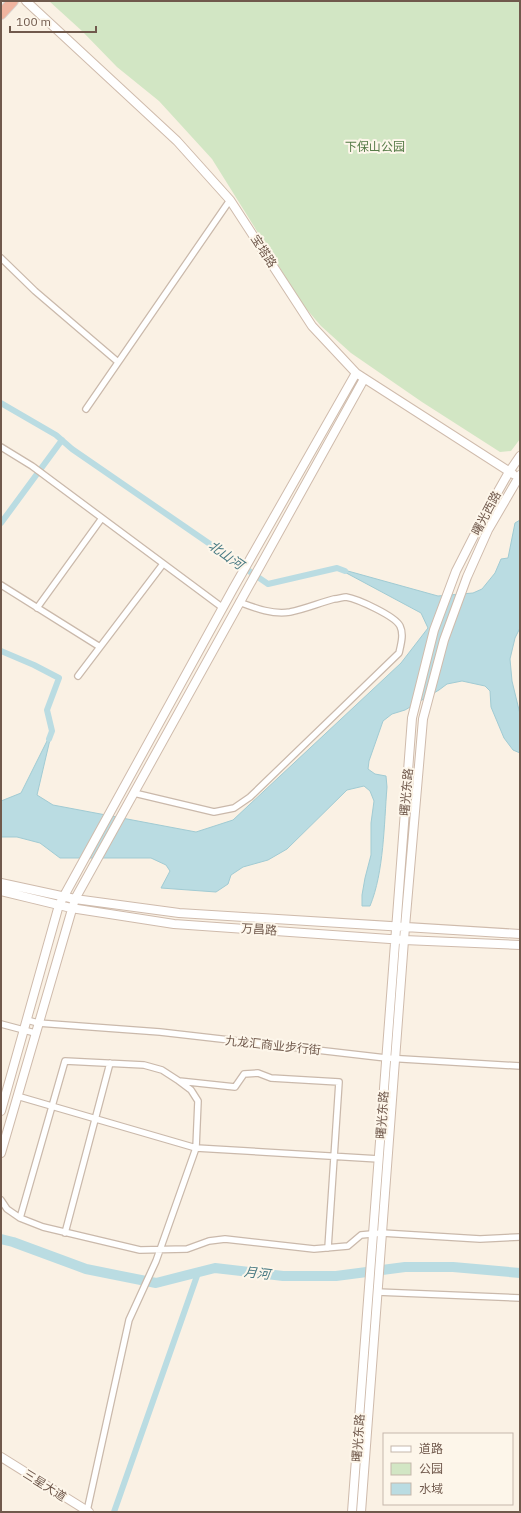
<svg xmlns="http://www.w3.org/2000/svg" width="521" height="1513" font-family="'IBM Plex Sans','Noto Sans SC',sans-serif">
	<rect width="100%" height="100%" fill="#faf1e4"/>
	<!-- green -->
	<path fill="#d2e6c4" d="M49,1H520V439L511,451L500,452L422,402L351,353L321,326L303,305L212,159L159,101L117,67L82,31Z"/>
	<!-- water -->
	<path fill="#badce2" stroke="#a1cbd3" d="M520,520V628L515,638L510,659L512,681L520,714V753L513,750L504,738L491,707L490,691L485,686L462,681L447,684L439,690L405,710L392,714L383,721L369,761L368,769L375,774L386,776L387,787C384,824 384,872 370,906H362V895L365,878L371,855V823L374,801L370,791L364,786L347,790L287,849L268,860L243,867L231,875L228,884L216,892L161,888L170,871L166,865L151,858H60L40,843L17,837H1V801L21,793L52,731L37,795L53,805L196,832L233,820L401,663L428,628L421,613L337,568L438,596L473,593L482,589L495,573L501,559L508,558L515,523Z"/>
	<g fill="none" stroke-linecap="round" stroke-linejoin="round">
		<!-- canal -->
		<path stroke="#badce2" stroke-width="6" d="M1,403L56,435L72,449L268,584L337,568L345,571
			M1,523L62,440
			M1,651L34,665L59,678L47,710L52,731L49,739
			M114,1512L198,1273"/>
		<!-- river -->
		<path stroke="#badce2" stroke-width="10" d="M1,1239L13,1242L86,1269L156,1283L215,1268L283,1276H336L405,1267H453L520,1273"/>
		<defs>
			<path id="street" d="M1,258L35,291L118,362
				M86,409L230,200
				M1,447L32,466L223,608
				M1,585L100,647
				M37,608L102,518
				M78,676L163,564
				M134,793L214,812L234,808L250,797L399,653C401,644 404,634 400,626C395,616 358,599 346,597C343,597 338,599 334,599C319,603 305,609 290,612C273,615 255,608 239,602
				M27,1020L38,1023L160,1032L386,1058L520,1066
				M1,1024L35,1033
				M179,1081L235,1087L244,1074L258,1073L271,1078L339,1082L328,1248
				M17,1096L196,1148L379,1159
				M1,1200L7,1209L20,1218L43,1227L140,1250L187,1249L209,1241L225,1239L314,1249L348,1246L361,1235L382,1233L480,1239L520,1237
				M20,1218L65,1061L144,1065L162,1070L179,1081L191,1090L198,1101L196,1148L156,1261L129,1320L87,1511
				M65,1233L110,1063
				M377,1292L520,1298"/>
			<path id="secondary" d="M26,1L177,141L230,200L312,326L356,373L513,474
				M1,883L75,899L179,913L520,934
				M1,891L71,908L174,924L404,940L520,945
				M1,1111L59,905L233,589L356,373
				M1,1153L75,899L364,379
				M1,1457L89,1512
				M352,1512L412,718L434,630L456,571L483,518L509,472L520,456
				M361,1512L405,927L423,719L444,640L467,577L488,530L520,475"/>
			<path id="highway" d="M1,14L13,1"/>
		</defs>
		<!-- street casing -->
		<use href="#street" stroke="#cab9ab" stroke-width="8"/>
		<!-- secondary casing -->
		<use href="#secondary" stroke="#cfbbac" stroke-width="10"/>
		<!-- highway casing -->
		<use href="#highway" stroke="#d7d1cd" stroke-width="12"/>
		<!-- street -->
		<use href="#street" stroke="#fff" stroke-width="5.5"/>
		<!-- secondary -->
		<use href="#secondary" stroke="#fff" stroke-width="8"/>
		<!-- highway -->
		<use href="#highway" stroke="#f0b49f" stroke-width="10"/>
	</g>
	<g text-anchor="middle" dominant-baseline="central" stroke-width="4" stroke-linejoin="round" paint-order="stroke">
		<!-- park labels -->
		<g font-size="12" fill="#577b48" stroke="#fdf6ea">
			<text x="375" y="146">下保山公园</text>
		</g>
		<!-- street labels -->
		<g font-size="12" fill="#70594c" stroke="#fdf6ea">
			<text transform="translate(264 251) rotate(57)">宝塔路</text>
			<text transform="translate(486 513) rotate(-62)">曙光西路</text>
			<text transform="translate(406 792) rotate(-85)">曙光东路</text>
			<text transform="translate(259 929) rotate(4)">万昌路</text>
			<text transform="translate(273 1045) rotate(6)">九龙汇商业步行街</text>
			<text transform="translate(382 1115) rotate(-86)">曙光东路</text>
			<text transform="translate(358 1438) rotate(-86)">曙光东路</text>
			<text transform="translate(45 1485) rotate(32)">三星大道</text>
		</g>
		<!-- water labels -->
		<g font-size="13" font-style="italic" fill="#477982" stroke="#fdf6ea">
			<text transform="translate(226 555) rotate(35)">北山河</text>
			<text transform="translate(257 1273) rotate(7)">月河</text>
		</g>
	</g>
	<!-- border -->
	<rect width="521" height="1513" fill="none" stroke="#70594c" stroke-width="4"/>
	<!-- legend -->
	<rect x="383" y="1433" width="130" height="72" fill="#fdf6ea" stroke="#c5b7ab"/>
	<rect x="391" y="1446" width="20" height="6" fill="#ffffff" stroke="#c5b7ab"/>
	<text x="419" y="1453" font-size="12" fill="#70594c">道路</text>
	<rect x="391" y="1463" width="20" height="12" fill="#d2e6c4" stroke="#c5b7ab"/>
	<text x="419" y="1473" font-size="12" fill="#70594c">公园</text>
	<rect x="391" y="1483" width="20" height="12" fill="#badce2" stroke="#c5b7ab"/>
	<text x="419" y="1493" font-size="12" fill="#70594c">水域</text>
	<!-- scale -->
	<path d="M10 26v6h86v-6" fill="none" stroke="#70594c" stroke-width="2"/>
	<text x="16" y="26" font-size="12" fill="#70594c" stroke="#fdf6ea" stroke-width="3" paint-order="stroke">100 m</text>
</svg>
